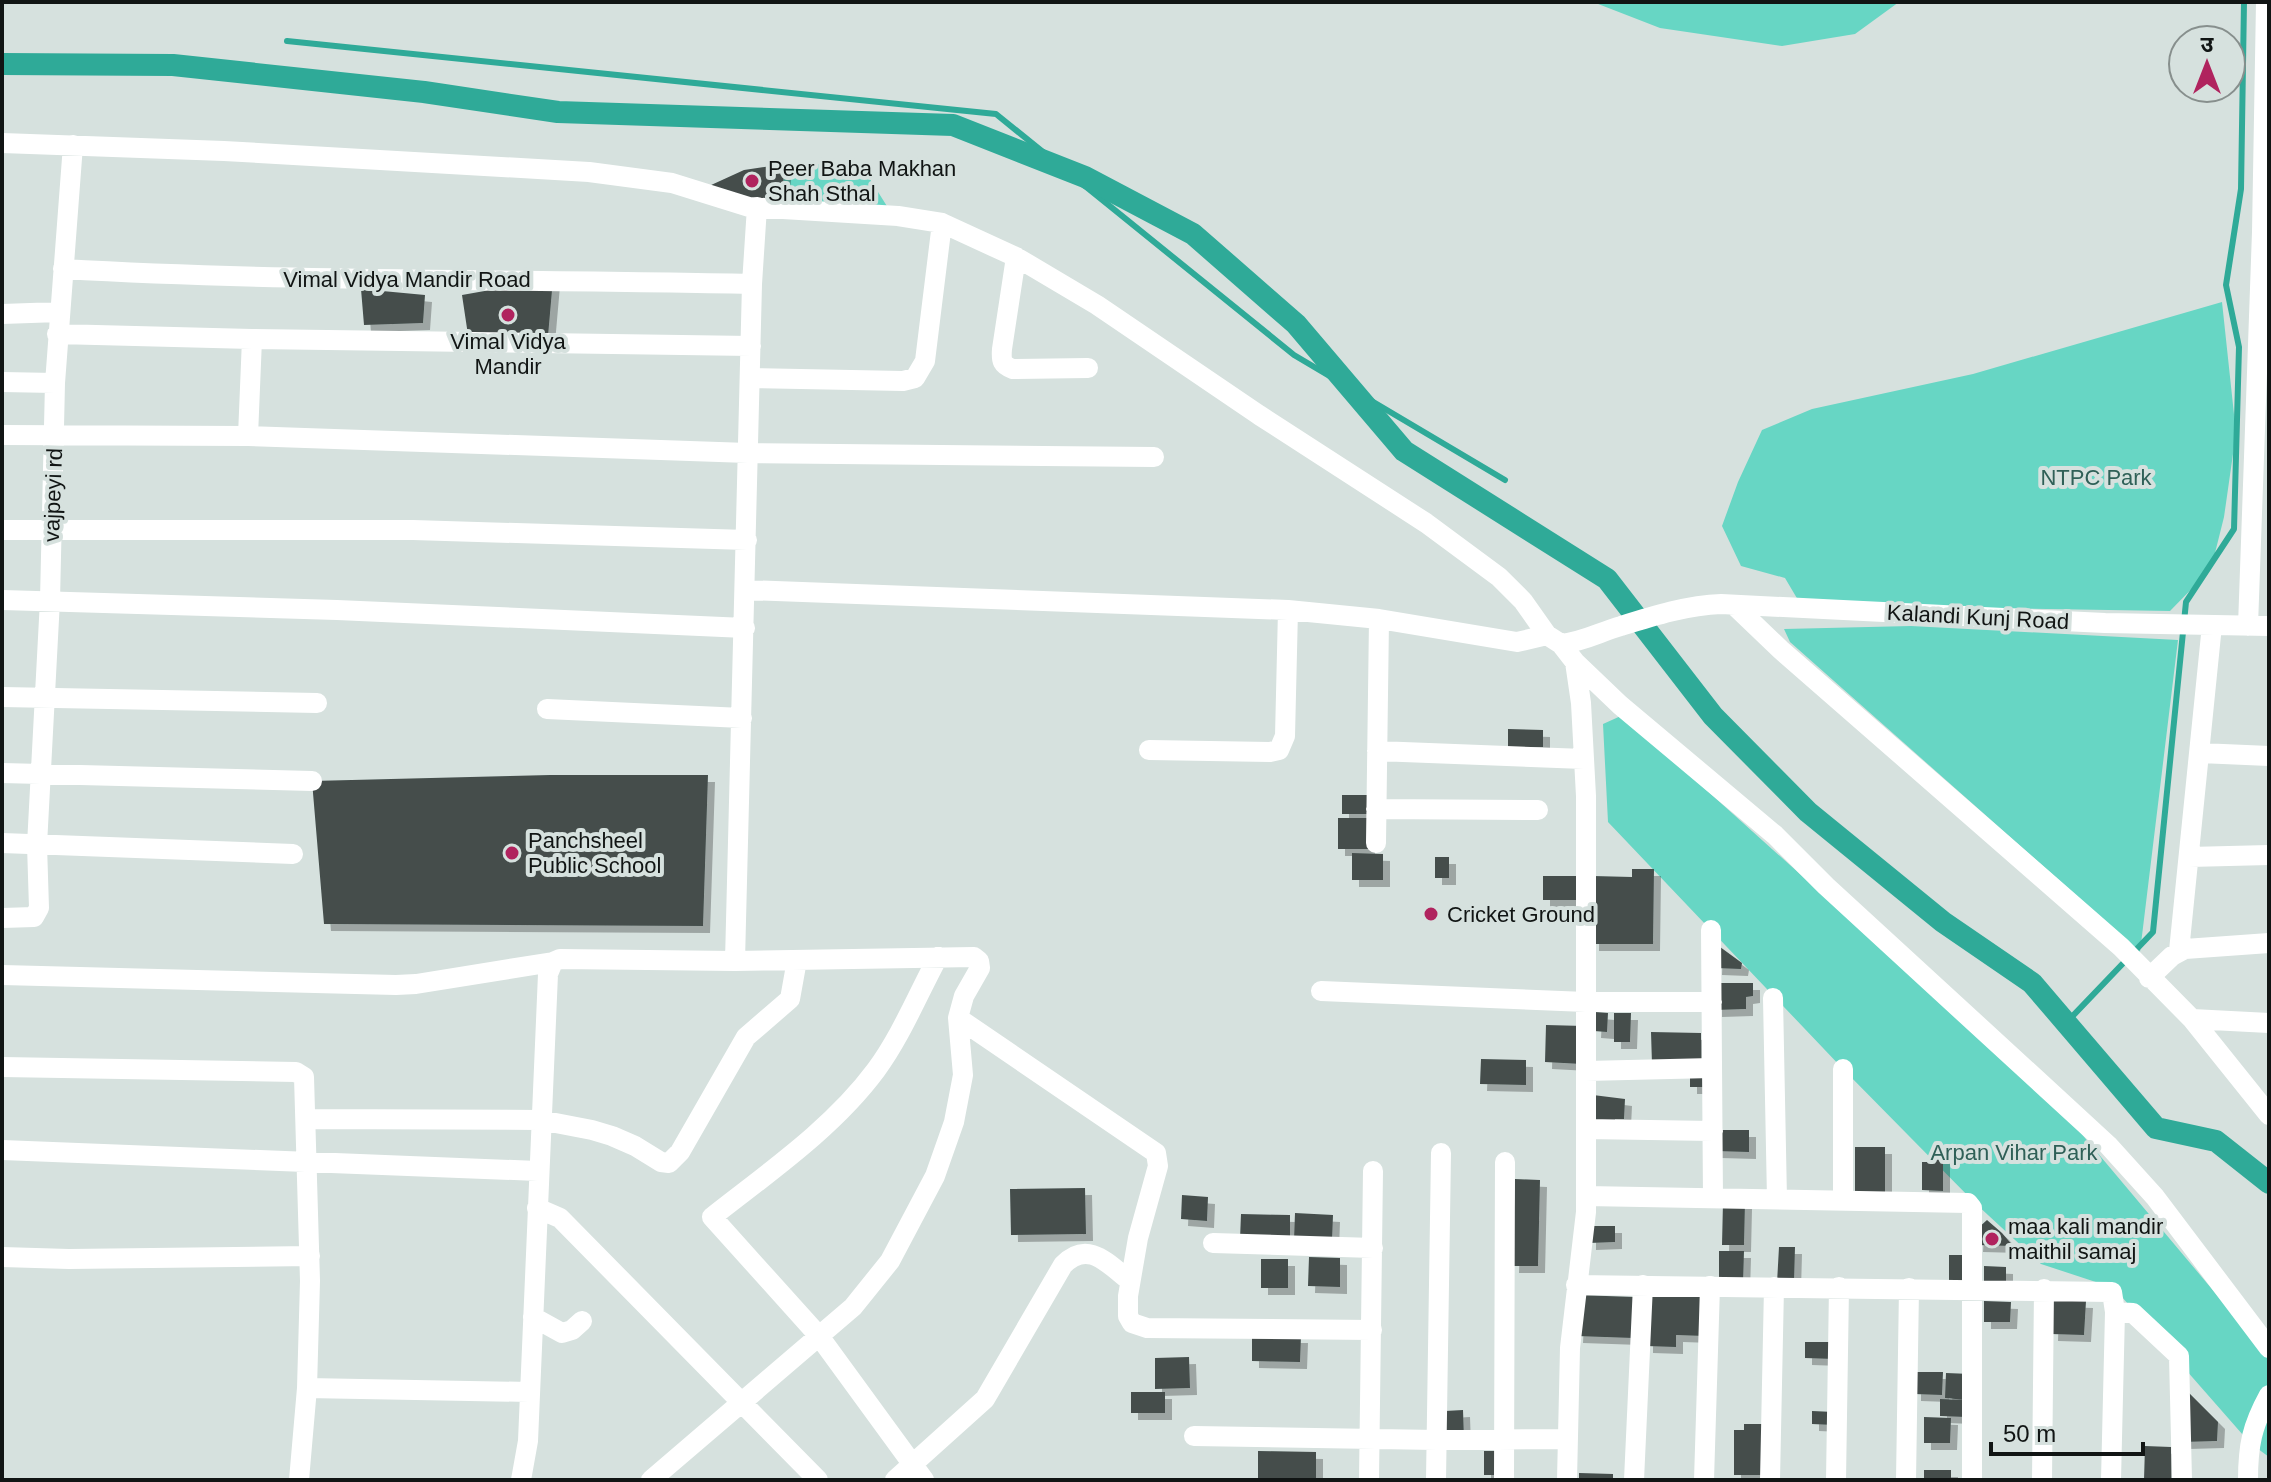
<svg xmlns="http://www.w3.org/2000/svg" width="2271" height="1482" font-family="Arial,'Noto Sans Devanagari',sans-serif">
	<defs>
		<filter id="shadow"><feDropShadow dx="7" dy="7" stdDeviation="0" flood-color="#0004"/></filter>
	</defs>
	<rect width="100%" height="100%" fill="#d6e1de"/>
	<!-- green -->
	<path fill="#67d6c4" d="M1593,2H1899L1855,34L1782,46L1660,28Z
		M785,164H822L868,176L890,211L781,204Z
		M2222,302L2236,433L2224,517L2211,569L2170,611L1985,608L1798,600L1785,578L1741,566L1722,526L1738,482L1762,430L1812,409L1973,374Z
		M1911,626L2178,640L2140,952L1790,642L1784,629Z
		M1623,715L2059,1107L2269,1357V1457L2250,1443L2114,1288L2041,1264L1975,1203L1843,1069L1608,822L1603,724Z"/>
	<g fill="none" stroke-linecap="round" stroke-linejoin="round">
		<!-- stream -->
		<path stroke="#2faa98" stroke-width="6" d="M287,41L996,114L1294,355L1505,480
			M2065,1024L2153,932L2186,602L2234,529L2239,347L2226,285L2241,189L2244,2"/>
		<!-- canal -->
		<path stroke="#2faa98" stroke-width="22" d="M2,64L173,65L424,92L558,112L953,125L1085,177L1193,234L1296,324L1404,451L1607,579L1713,716L1808,812L1943,922L2032,983L2156,1128L2216,1141L2269,1183"/>
	</g>
	<!-- building -->
	<path fill="#444e4c" filter="url(#shadow)" d="M785,164L781,204L698,191L744,170Z
		M553,279L548,336L468,335L462,295Z
		M361,289L425,295L423,323L364,325Z
		M1508,729L1543,730V747H1508Z
		M550,775H708L703,926L324,924L312,781Z
		M1342,795H1368V814H1342Z
		M1338,818H1368V849H1338Z
		M1352,853L1383,854V880H1352Z
		M1435,857H1449V878H1435Z
		M1632,869H1654L1653,944H1592L1593,876L1632,877Z
		M1543,876H1584V900H1543Z
		M1716,944L1742,963L1741,969L1715,968Z
		M1715,983H1753V996L1746,997V1009L1715,1010Z
		M1595,1012L1608,1013L1607,1032L1594,1031Z
		M1614,1013H1631L1630,1042H1614Z
		M1546,1025L1584,1026L1582,1064L1545,1062Z
		M1651,1032L1701,1033V1062L1652,1064Z
		M1481,1059L1526,1060V1085L1480,1084Z
		M1690,1073H1706V1087H1690Z
		M1593,1095L1625,1099L1624,1119H1615V1129L1593,1128Z
		M1714,1130H1749V1152L1714,1151Z
		M1855,1147H1885V1195L1855,1194Z
		M1934,1154H1943V1191L1922,1190V1162H1934Z
		M1515,1179L1540,1180L1538,1266H1512Z
		M1085,1188L1086,1234L1011,1235L1010,1189Z
		M1182,1195L1208,1197L1207,1221L1181,1219Z
		M1723,1202H1745L1744,1245H1722Z
		M1295,1213L1333,1215L1332,1241L1294,1240Z
		M1241,1214L1290,1215V1240L1240,1239Z
		M1987,1220L2002,1233L2013,1246L1976,1245L1977,1229Z
		M1589,1226H1615V1242L1589,1243Z
		M1779,1247H1795L1794,1283H1777Z
		M1719,1251H1744L1743,1284H1719Z
		M1949,1255H1971V1286H1949Z
		M1309,1257L1340,1258V1287L1308,1286Z
		M1261,1259H1288V1288H1261Z
		M1984,1266L2006,1267V1287H1984Z
		M1578,1295L1634,1297L1633,1338L1576,1336Z
		M1646,1297H1706L1705,1336L1676,1335V1347L1646,1346Z
		M2052,1300L2086,1301L2084,1335L2051,1334Z
		M1984,1301L2011,1302L2010,1322H1984Z
		M1252,1336H1301L1300,1362L1252,1361Z
		M1805,1342H1834V1359L1805,1358Z
		M1189,1357L1190,1388L1155,1389V1358Z
		M1914,1372H1943L1942,1395L1914,1394Z
		M1946,1373L1971,1374L1966,1417L1940,1416V1399L1966,1400L1945,1398Z
		M2181,1385L2218,1422L2217,1441L2182,1442Z
		M1131,1392H1165V1413H1131Z
		M1463,1410L1464,1439H1446L1445,1411Z
		M1812,1411L1834,1412V1425L1812,1424Z
		M1924,1417L1951,1418L1950,1443H1924Z
		M1744,1424H1768L1761,1475H1734V1430H1744Z
		M2145,1446L2171,1447V1480H2144Z
		M1258,1451L1316,1452V1480H1258Z
		M1484,1451H1501V1475H1484Z
		M1924,1470H1951V1480H1924Z
		M1579,1473L1613,1474V1480H1579Z"/>
	<g fill="none" stroke-linecap="round" stroke-linejoin="round">
		<!-- minor -->
		<path stroke="#fff" stroke-width="20" d="M2,143L224,151L589,172L672,183L749,207L898,216L942,223L1016,257L1097,305L1259,415L1426,523L1499,577L1523,601L1547,635L1561,644C1583,642 1600,632 1621,626C1653,616 1688,605 1721,604L2105,623L2269,626
			M1016,257L1002,349C1001,361 1002,365 1013,369L1088,368
			M63,269C292,282 522,279 752,284
			M2,314L59,312
			M57,334L252,339L751,346
			M750,378L903,381L915,378L925,361L942,223
			M2,382L55,383
			M2,435L248,436L748,453L1154,457
			M248,436L252,339
			M2,530H413L747,540
			M746,590L1288,610L1379,619L1517,642L1547,635
			M2,600L337,610L745,628
			M1734,605L1781,650L2121,947L2192,1019L2269,1115
			M2248,626L2262,232L2266,2
			M1561,644L1575,662L1620,705L1775,835L1826,886L2108,1145L2155,1197L2269,1348
			M2,697L317,703
			M547,709L742,718
			M1149,750L1270,752L1279,750L1285,736L1288,610
			M1377,751L1584,759
			M2200,753L2269,756
			M2,773L312,781
			M1376,809L1538,810
			M2,843L293,854
			M1376,843L1379,619
			M2189,857L2269,855
			M2,918L34,917L39,908L37,845L50,600L55,383L73,145
			M1711,930L1713,1198
			M2179,951L2212,625
			M735,961L752,284L757,207
			M2,975L396,985L416,984L553,962
			M2149,978L2172,956L2185,949L2269,943
			M1321,991L1586,1002H1712
			M1773,998L1777,1199
			M958,1018L1156,1153L1158,1166L1138,1238L1128,1296V1316L1132,1323L1147,1328L1372,1330
			M2192,1019L2269,1023
			M2,1067L296,1072L304,1077L310,1281L307,1388L299,1480
			M1843,1069V1201
			M1586,1071L1712,1068
			M306,1119L540,1120L592,1130L612,1136L635,1146L661,1162L669,1163L680,1152L746,1037L790,999L797,960
			M1586,1129L1713,1131
			M2,1150L538,1171
			M1586,1196L1968,1203L1972,1208V1480
			M537,1208L560,1218L818,1480
			M1213,1243L1373,1248
			M2,1257L69,1259L310,1256
			M1576,1285L2112,1292L2115,1312L2111,1480
			M2115,1312L2133,1313L2179,1356L2182,1480
			M533,1317L562,1333L572,1330L582,1321
			M307,1388L529,1392
			M1194,1436L1437,1440L1568,1439
			M521,1480L528,1441L548,974L553,962L560,959L735,961L974,957L979,961L980,968L964,996L958,1018L963,1075L954,1122L935,1176L890,1261L853,1307L651,1480
			M895,1480L985,1399L1063,1265C1088,1239 1108,1264 1130,1281
			M924,1480L819,1336L712,1217C769,1172 833,1128 876,1070C901,1036 918,994 938,957
			M1369,1480L1373,1171
			M1436,1480L1441,1153
			M1504,1480L1505,1162
			M1567,1480L1570,1348L1586,1212V796L1581,703L1575,662
			M1634,1480L1643,1285
			M1704,1480L1710,1286
			M1770,1480L1774,1287
			M1836,1480L1839,1287
			M1906,1480L1909,1288
			M2042,1480L2044,1289
			M2248,1480C2248,1445 2252,1426 2269,1395"/>
	</g>
	<!-- markers -->
	<g fill="#b0235e" stroke="#d6e1de" stroke-width="3">
		<circle cx="752" cy="181" r="8"/>
		<circle cx="508" cy="315" r="8"/>
		<circle cx="512" cy="853" r="8"/>
		<circle cx="1431" cy="914" r="8"/>
		<circle cx="1992" cy="1239" r="8"/>
	</g>
	<g text-anchor="middle" dominant-baseline="central" stroke-width="8" stroke-linejoin="round" paint-order="stroke">
		<!-- poi labels -->
		<g font-size="22" fill="#111514" stroke="#d6e1de" text-anchor="start">
			<text x="768" y="168">Peer Baba Makhan<tspan x="768" dy="25">Shah Sthal</tspan></text>
			<text x="508" y="341" text-anchor="middle">Vimal Vidya<tspan x="508" dy="25">Mandir</tspan></text>
			<text x="528" y="840">Panchsheel<tspan x="528" dy="25">Public School</tspan></text>
			<text x="1447" y="914">Cricket Ground</text>
			<text x="2008" y="1226">maa kali mandir<tspan x="2008" dy="25">maithil samaj</tspan></text>
		</g>
		<!-- street labels -->
		<g font-size="22" fill="#111514" stroke="#d6e1de">
			<text x="407" y="279">Vimal Vidya Mandir Road</text>
			<text transform="translate(53 495) rotate(-88)">vajpeyi rd</text>
			<text transform="translate(1978 617) rotate(3)">Kalandi Kunj Road</text>
		</g>
		<!-- park labels -->
		<g font-size="22" fill="#2f6057" stroke="#d6e1de">
			<text x="2096" y="477">NTPC Park</text>
			<text x="2014" y="1152">Arpan Vihar Park</text>
		</g>
	</g>
	<!-- border -->
	<rect width="2271" height="1482" fill="none" stroke="#111514" stroke-width="8"/>
	<!-- north arrow -->
	<g transform="translate(2207 64)"><circle r="38" fill="#d6e1de" stroke="#878f8d" stroke-width="2"/>
	<path d="M0-6L14 30L0 20L-14 30Z" fill="#b0235e"/>
	<text y="-12" font-size="22" font-weight="bold" text-anchor="middle" fill="#111514">उ</text>
	</g>
	<!-- scale -->
	<path d="M1991 1442v12h152v-12" fill="none" stroke="#111514" stroke-width="4"/>
	<text x="2003" y="1442" font-size="24" fill="#111514" stroke="#d6e1de" stroke-width="6" paint-order="stroke">50 m</text>
</svg>
